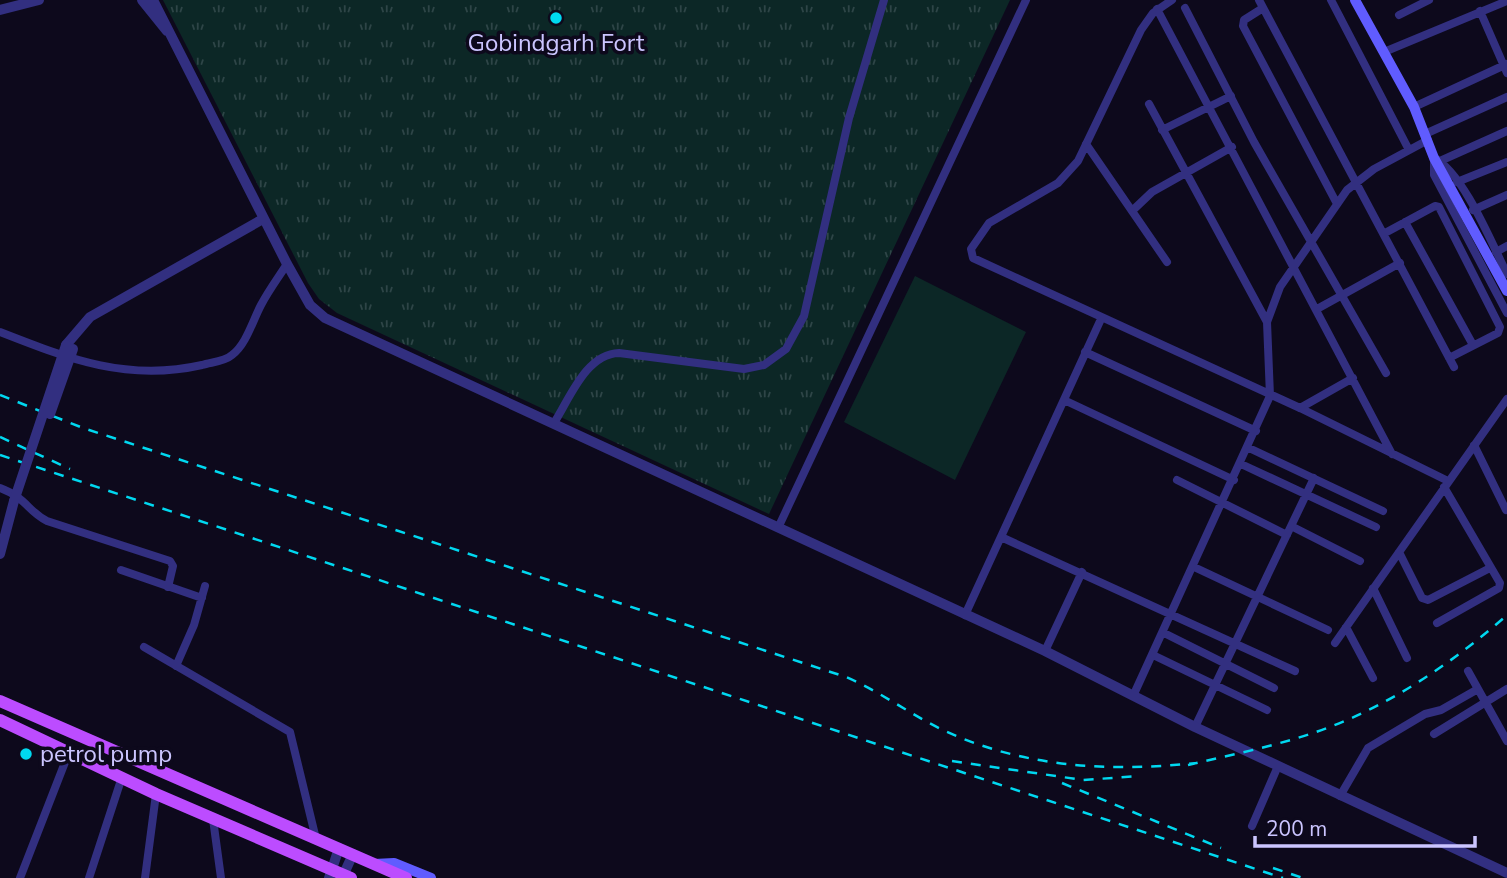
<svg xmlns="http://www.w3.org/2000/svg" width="1507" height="878" font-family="'Nunito Sans',sans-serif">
	<defs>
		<pattern id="grass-tufts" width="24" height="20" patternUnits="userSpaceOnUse" patternTransform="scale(1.75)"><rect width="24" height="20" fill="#0c2726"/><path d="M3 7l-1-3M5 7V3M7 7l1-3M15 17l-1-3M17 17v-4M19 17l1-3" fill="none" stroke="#2e4547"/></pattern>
	</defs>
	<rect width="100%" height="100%" fill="#0d091c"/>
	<!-- grass -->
	<path fill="url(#grass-tufts)" d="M163,0H1010L769,514L337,313L319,299L308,283Z"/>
	<!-- pitch -->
	<path fill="#0c2726" d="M915,276L1026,332L955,480L844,422Z"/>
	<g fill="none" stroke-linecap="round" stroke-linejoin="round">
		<!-- minor -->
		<path stroke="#322f80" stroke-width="8" d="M1172,0L1153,13L1141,30L1078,161L1058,183L989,223L971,249L973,258L1300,408L1448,481
			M1259,0L1454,367
			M1331,0L1409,150
			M1185,8L1254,142L1386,373
			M1263,8L1244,20L1243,26L1336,202
			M1157,9L1392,454
			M1480,11L1507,73
			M1399,15L1429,0
			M1384,52L1507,1
			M1149,104L1267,322
			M1414,107L1507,64
			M1162,130L1231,96
			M1425,134L1507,97
			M1086,144L1167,262
			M1440,161L1507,131
			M1457,182L1507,162
			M1473,210L1507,195
			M1132,211L1152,192L1232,147
			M1405,222L1473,345
			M1385,233L1435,206L1439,207L1500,327L1498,333L1449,358
			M1496,252L1507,246
			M1507,274C1492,244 1463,172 1434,158V175L1507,313
			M1317,309L1400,263
			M0,332C69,359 127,382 202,365C211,362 224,362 232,355C246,345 253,320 261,305C269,290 278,278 287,264
			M1085,352L1256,431
			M1064,400L1234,480
			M1300,408L1353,378
			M554,423C570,398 586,354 619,353L744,369L764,365L786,349L804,316L849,118L884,0
			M1474,445L1506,510
			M1249,448L1383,511
			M1241,464L1376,527
			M1177,480L1287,535
			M0,488C27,498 27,511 47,521L170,561L173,566L168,587
			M1291,526L1360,561
			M778,528L1026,0
			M1001,537L1295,671
			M1399,552L1422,598L1428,600L1490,568
			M1194,567L1328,630
			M121,570L202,598
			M1373,588L1407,658
			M965,615L1101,319
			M1437,623L1499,588L1500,583L1444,487
			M1346,627L1373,678
			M1164,633L1274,688
			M1335,643L1507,399
			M144,647L290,732L316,839
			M1045,651L1082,572
			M1153,655L1267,710
			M176,666L194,625L205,586
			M1468,671L1507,741
			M1134,694L1270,396L1267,322L1280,287L1347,190L1374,169L1428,140
			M1195,727L1314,478
			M1434,734L1507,689
			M1340,796L1368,748L1425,714L1441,710L1478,689
			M213,819L221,878
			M1252,826L1278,766
			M20,878L69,752
			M89,878L122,777
			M145,878L156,794"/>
		<!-- tertiary -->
		<path stroke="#322f80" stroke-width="10" d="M142,0L167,31
			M153,0L287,264L310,305L325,318L1045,651L1195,727L1507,873
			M0,10L39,0
			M66,345L90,317L263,219
			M0,554L14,501
			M329,878L339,848
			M342,878L353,854"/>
		<!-- secondary -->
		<path stroke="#605cff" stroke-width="10" d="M1355,0L1414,107L1434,158L1507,291
			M374,864L394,863L431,878"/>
		<!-- primary -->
		<path stroke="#bc4cff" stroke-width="12" d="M0,701L406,878
			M0,720L156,794L351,878"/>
		<!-- rail -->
		<path stroke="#00d8f0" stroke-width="2.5" stroke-dasharray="10 9" stroke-linecap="butt" d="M0,395L83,428L846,677C881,692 911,715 945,731C1026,768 1110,772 1197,763
			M0,437L70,469
			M0,455L1283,878
			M952,761L1083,780L1140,776
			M1188,765C1234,754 1282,745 1327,728C1392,704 1455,661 1507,615
			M1062,783L1221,848
			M1273,868L1303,878"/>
		<!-- tertiary-bridge -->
		<path stroke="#322f80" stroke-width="10" d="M50,414L73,349
			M14,501L66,345"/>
	</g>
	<!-- markers -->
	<g fill="#00d8f0" stroke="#0d091c" stroke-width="2.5">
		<circle cx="556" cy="18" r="7"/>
		<circle cx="26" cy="754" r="7"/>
	</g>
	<g text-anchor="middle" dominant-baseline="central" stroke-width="7" stroke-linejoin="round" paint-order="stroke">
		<!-- poi labels -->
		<g font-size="24" fill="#cbc5ff" stroke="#0d091c">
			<text x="556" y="43">Gobindgarh Fort</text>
			<text x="40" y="754" text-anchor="start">petrol pump</text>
		</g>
	</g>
	<!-- scale -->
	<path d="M1255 836v10h220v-10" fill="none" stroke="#cbc5ff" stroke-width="3.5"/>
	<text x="1266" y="836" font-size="21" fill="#cbc5ff" stroke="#0d091c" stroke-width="5" paint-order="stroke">200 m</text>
</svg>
